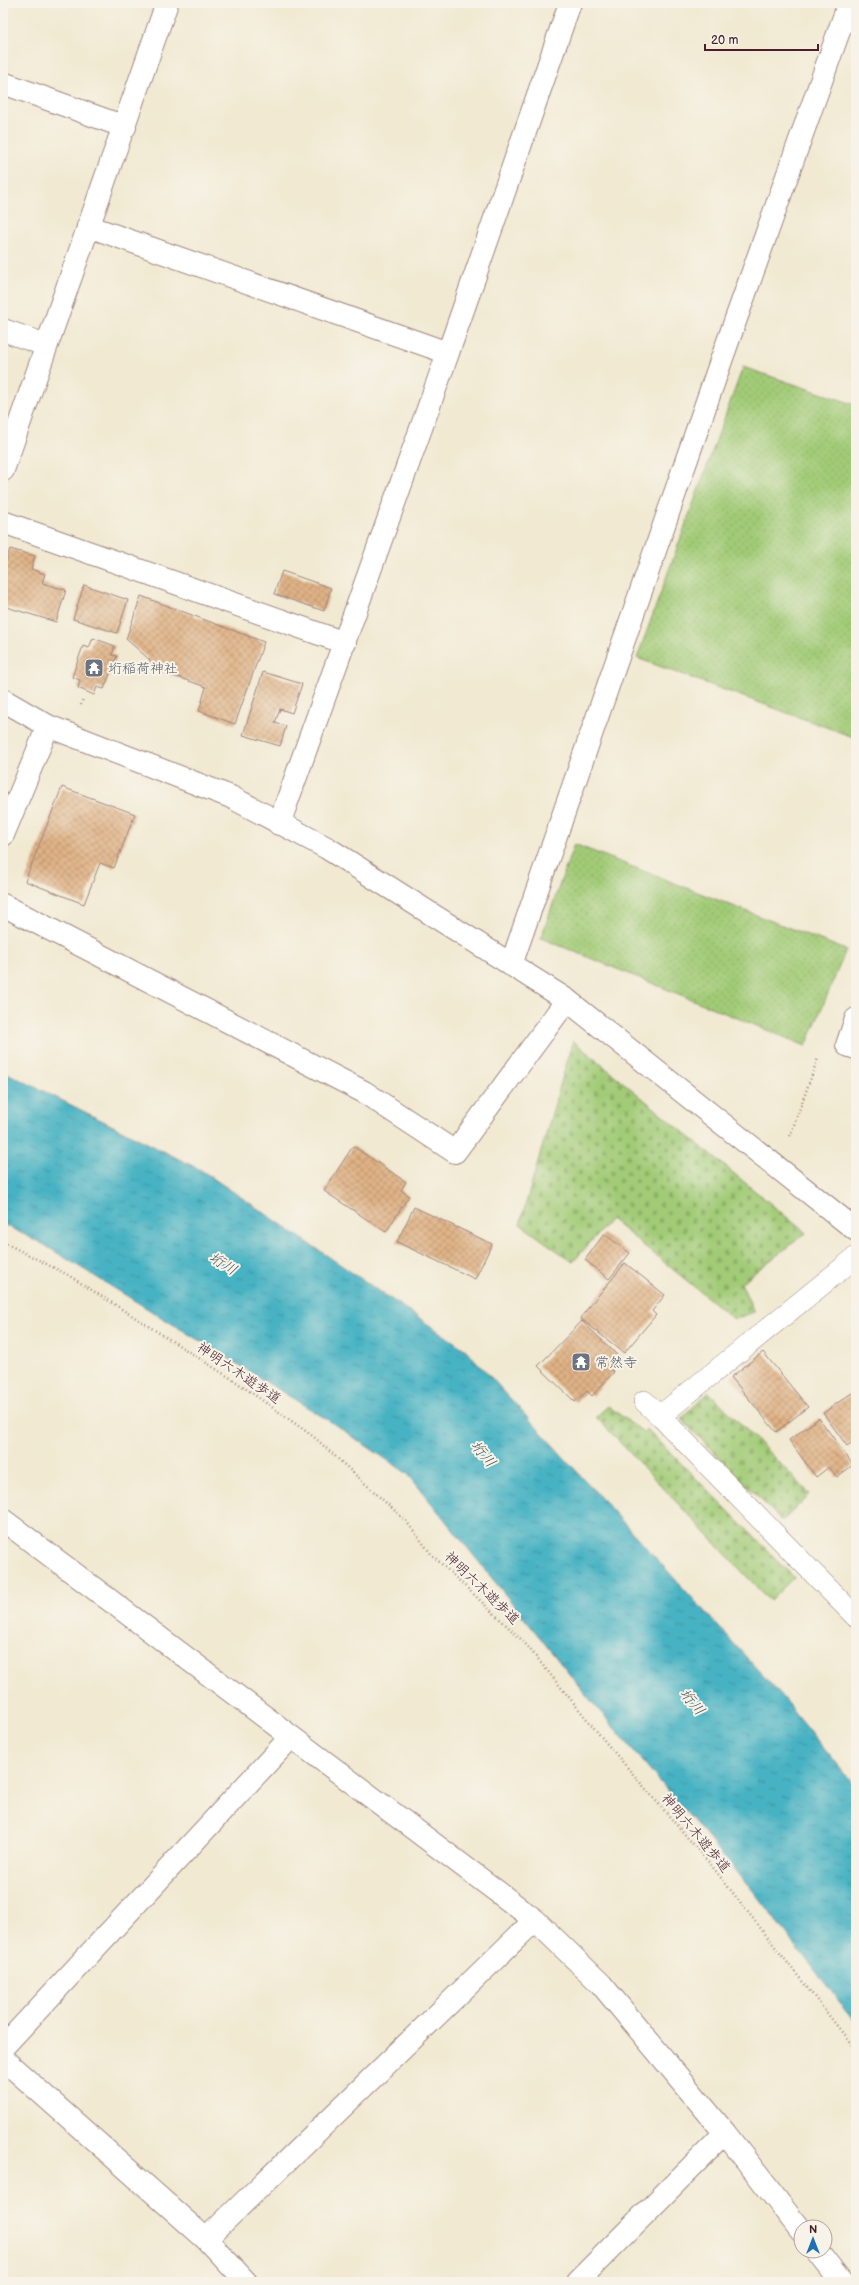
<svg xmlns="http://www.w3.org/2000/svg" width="859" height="2285" font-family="'Balsamiq Sans','Klee One',sans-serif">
	<defs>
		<pattern id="grass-dots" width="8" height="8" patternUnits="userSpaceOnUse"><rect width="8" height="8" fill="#a1cb76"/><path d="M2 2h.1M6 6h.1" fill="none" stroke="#8cae66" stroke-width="1.8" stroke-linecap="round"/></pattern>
		<pattern id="cemetery-stones" width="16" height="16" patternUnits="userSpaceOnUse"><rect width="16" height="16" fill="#a1cb76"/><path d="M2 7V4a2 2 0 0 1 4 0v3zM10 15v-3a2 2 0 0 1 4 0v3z" fill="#8cae66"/></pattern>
		<pattern id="water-ripples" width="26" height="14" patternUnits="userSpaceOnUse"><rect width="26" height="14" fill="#46b2c3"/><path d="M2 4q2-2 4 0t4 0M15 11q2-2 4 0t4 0" fill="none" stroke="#3c909f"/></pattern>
		<pattern id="building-cross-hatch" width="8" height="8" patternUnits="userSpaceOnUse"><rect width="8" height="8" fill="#e0b386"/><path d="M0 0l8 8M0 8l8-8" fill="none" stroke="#b8916e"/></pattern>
	</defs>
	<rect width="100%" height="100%" fill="#f7f3e8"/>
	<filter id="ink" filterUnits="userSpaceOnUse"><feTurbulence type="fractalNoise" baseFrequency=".025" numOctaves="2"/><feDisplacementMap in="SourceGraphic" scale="8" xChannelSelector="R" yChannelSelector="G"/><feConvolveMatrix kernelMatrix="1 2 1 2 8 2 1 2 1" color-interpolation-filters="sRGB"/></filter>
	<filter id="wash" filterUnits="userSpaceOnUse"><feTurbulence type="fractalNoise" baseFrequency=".012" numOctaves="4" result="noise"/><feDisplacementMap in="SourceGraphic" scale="16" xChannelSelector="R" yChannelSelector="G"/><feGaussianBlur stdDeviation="0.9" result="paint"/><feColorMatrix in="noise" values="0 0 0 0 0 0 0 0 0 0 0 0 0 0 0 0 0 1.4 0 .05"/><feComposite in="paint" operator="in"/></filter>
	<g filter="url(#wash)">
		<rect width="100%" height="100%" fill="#f1e9d2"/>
		<!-- grass -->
		<path fill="url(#grass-dots)" stroke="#767550" d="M743,367L856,405V738L637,658Z
			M574,844L846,950L806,1046L541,938Z"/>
		<!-- cemetery -->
		<path fill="url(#cemetery-stones)" stroke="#767550" d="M573,1041L806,1233L741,1283L754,1312L734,1319L611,1219L573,1262L520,1224Z
			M709,1392L810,1494L782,1521L681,1419Z
			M608,1406L643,1432L647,1429L794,1577L770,1601L596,1417Z"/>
		<!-- water -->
		<path fill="url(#water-ripples)" stroke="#486877" d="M3,1071L201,1170L466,1350L778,1692L856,1788V2023L750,1887L587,1696L408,1474L328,1420L41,1243L3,1224Z"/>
		<g id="blocks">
			<!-- building -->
			<path fill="url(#building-cross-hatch)" d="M10,549L35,556L31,569L45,574L42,583L66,590L56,622L3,606V570Z
				M282,571L331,588L324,611L274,594Z
				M84,585L128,600L117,633L73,619Z
				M141,596L264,642L235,724L199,711L206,687L149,667L150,660L126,639Z
				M93,638L115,646L112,655L117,656L104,689L97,687L94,695L78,688L80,680L72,677L83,646L89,648Z
				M263,672L302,684L292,713L280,709L275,723L286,726L280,746L243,735Z
				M62,787L135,814L114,868L100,863L84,904L25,881Z
				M353,1146L406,1182L401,1190L409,1196L386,1232L324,1191Z
				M414,1207L492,1244L475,1279L397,1242Z
				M604,1234L630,1253L609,1279L585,1260Z
				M625,1263L665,1295L652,1311L656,1315L624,1353L580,1318Z
				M582,1321L619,1357L609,1367L614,1372L592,1396L587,1391L575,1402L538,1366Z
				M763,1352L808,1407L776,1432L731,1377Z
				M856,1390V1440L847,1446L823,1413Z
				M819,1418L853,1465L837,1477L829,1467L816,1477L789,1440Z"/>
		</g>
	</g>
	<g filter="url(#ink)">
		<use href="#blocks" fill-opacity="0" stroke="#9e847e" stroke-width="1"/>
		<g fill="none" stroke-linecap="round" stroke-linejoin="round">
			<defs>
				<path id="lane" d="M856,1257L660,1416L856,1617
					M644,1401L660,1416"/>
				<path id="street" d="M3,83L125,127
					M88,226L448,353L570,3
					M3,330L46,345
					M3,470L167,3
					M3,522L345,643
					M3,700L48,726L231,797L327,848L567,1000L856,1230
					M279,824L448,353
					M3,835L48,726
					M3,905L364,1092L455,1152L567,1000
					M511,965L722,358L849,3
					M856,1019L847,1045L856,1048
					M3,1520L535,1920L601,1984L725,2133L801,2231
					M3,2047L291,1737
					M3,2059L206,2239L246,2282
					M206,2239L535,1920
					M817,2251L841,2282
					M577,2282L725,2133"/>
			</defs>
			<!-- lane casing -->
			<use href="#lane" stroke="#9e847e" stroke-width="22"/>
			<!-- street casing -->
			<use href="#street" stroke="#9e847e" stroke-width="24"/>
			<!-- path -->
			<path stroke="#9e847e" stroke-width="2.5" stroke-dasharray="1 3" stroke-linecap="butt" d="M81,705L83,698
				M790,1136L818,1058
				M3,1242L68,1275L235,1381L314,1437L406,1521L432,1555L523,1641L608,1745L711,1865L856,2050"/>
			<!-- lane -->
			<use href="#lane" stroke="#fff" stroke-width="21"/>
			<!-- street -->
			<use href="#street" stroke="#fff" stroke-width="22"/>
		</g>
	</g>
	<!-- icons -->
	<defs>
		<symbol id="temple-square" viewBox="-11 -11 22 22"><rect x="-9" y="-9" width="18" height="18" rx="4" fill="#6b7280" stroke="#f7f3e8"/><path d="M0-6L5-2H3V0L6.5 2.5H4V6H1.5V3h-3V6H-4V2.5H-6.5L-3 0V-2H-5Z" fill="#fff"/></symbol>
	</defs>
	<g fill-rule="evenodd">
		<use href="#temple-square" x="83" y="657" width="22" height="22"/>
		<use href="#temple-square" x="570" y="1351" width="22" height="22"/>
	</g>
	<g text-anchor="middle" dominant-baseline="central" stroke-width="4" stroke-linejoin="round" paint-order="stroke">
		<!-- worship labels -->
		<g font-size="14" fill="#5b616d" stroke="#f7f3e8" text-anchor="start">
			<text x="108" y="668">垳稲荷神社</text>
			<text x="595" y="1362">常然寺</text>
		</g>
		<!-- street labels -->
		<g font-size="14" fill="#4a1f2b" stroke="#f7f3e8">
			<text transform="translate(239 1373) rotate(34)">神明六木遊歩道</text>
			<text transform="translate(482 1588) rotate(44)">神明六木遊歩道</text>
			<text transform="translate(696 1833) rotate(50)">神明六木遊歩道</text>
		</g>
		<!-- water labels -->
		<g font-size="15" font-style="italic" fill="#495260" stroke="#f7f3e8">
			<text transform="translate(223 1264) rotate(32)">垳川</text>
			<text transform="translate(483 1454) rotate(50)">垳川</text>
			<text transform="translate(692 1702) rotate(50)">垳川</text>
		</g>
	</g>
	<!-- margin -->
	<rect width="859" height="2285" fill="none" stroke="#f7f3e8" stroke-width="16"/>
	<!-- north arrow -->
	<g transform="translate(813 2239)"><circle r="19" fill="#f7f3e8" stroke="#b29e9c"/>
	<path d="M0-3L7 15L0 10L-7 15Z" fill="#1f6fb2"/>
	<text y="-6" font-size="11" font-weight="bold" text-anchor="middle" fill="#4a1f2b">N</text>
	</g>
	<!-- scale -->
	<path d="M705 44v6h113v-6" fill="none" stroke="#4a1f2b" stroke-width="2"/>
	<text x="711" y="44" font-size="12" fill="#4a1f2b" stroke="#f7f3e8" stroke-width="3" paint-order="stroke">20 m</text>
</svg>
